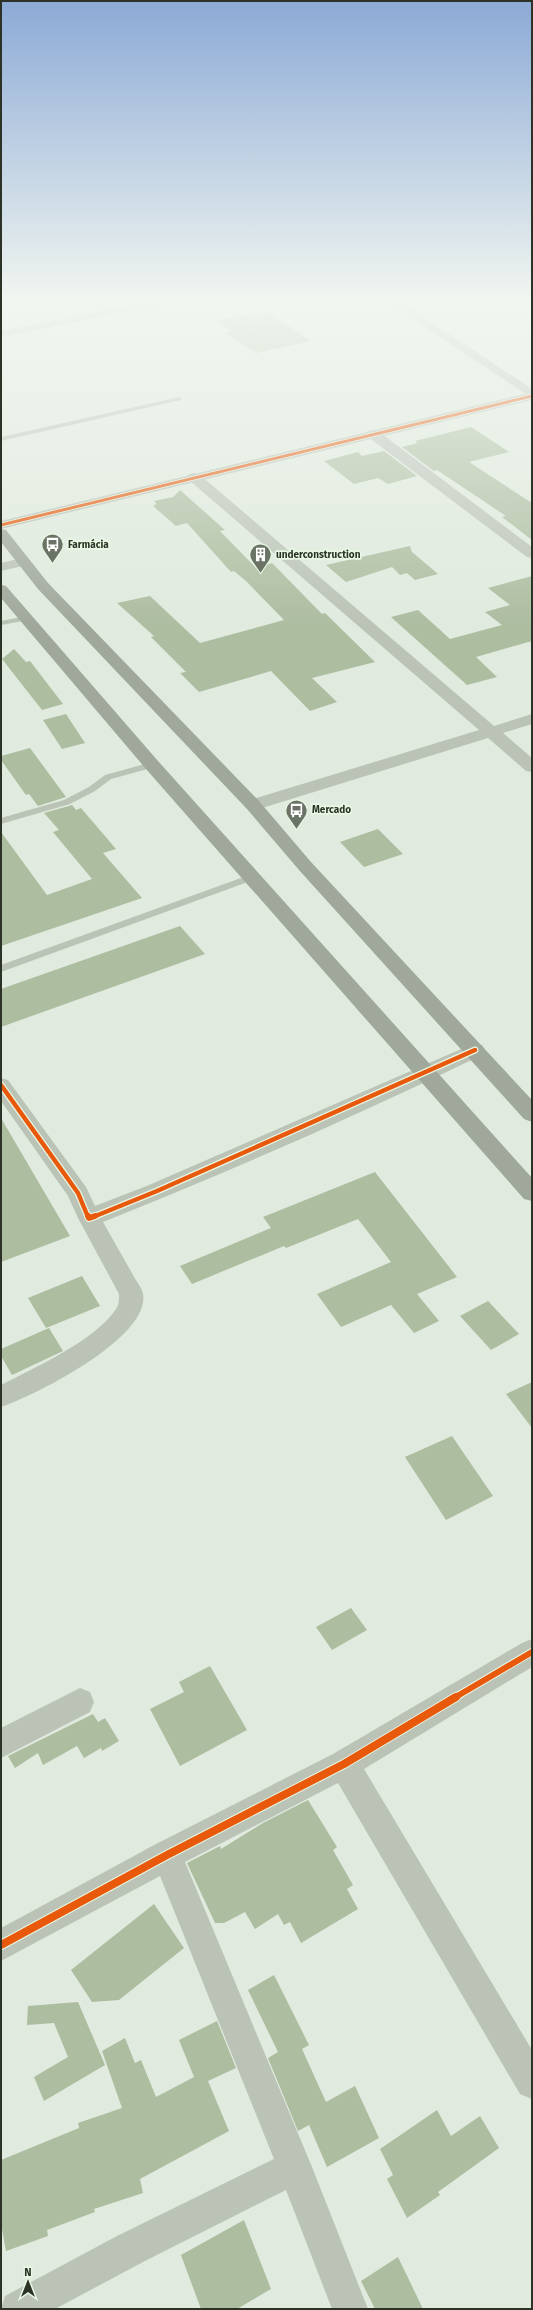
<svg xmlns="http://www.w3.org/2000/svg" width="533" height="2310" font-family="'Fira Sans',sans-serif">
	<rect width="100%" height="100%" fill="#e0eade"/>
	<!-- building -->
	<path fill="#adbda0" d="M268,312L311,341L256,353L226,333L233,332L216,320Z
		M471,427L509,452L469,462L532,503V540L502,517L506,516L437,470L434,471L402,447L418,443L415,441Z
		M384,451L417,476L388,484L378,478L354,484L324,461L358,452L362,456Z
		M180,490L225,530L220,531L256,568L272,563L322,614L325,613L375,662L312,678L337,702L310,711L271,671L199,692L180,673L186,672L151,637L154,636L117,603L150,596L200,643L284,620L247,582L234,571L231,572L187,523L176,526L153,506L157,504L154,501L173,497Z
		M410,546L412,552L438,574L415,580L407,573L400,575L392,567L346,582L326,565Z
		M532,576V641L476,657L497,677L467,685L391,617L418,610L450,639L502,625L485,612L510,605L488,588Z
		M14,649L26,662L30,661L63,704L42,710L2,659Z
		M66,714L85,743L62,749L43,720Z
		M30,748L66,797L38,806L29,794L26,795L1,760V756Z
		M72,805L76,810L81,808L116,849L103,853L142,898L1,946V832L47,895L92,879L53,832L59,830L44,813Z
		M378,829L403,854L364,867L340,842Z
		M180,926L205,954L1,1027V989Z
		M1,1118L70,1236L1,1262Z
		M375,1172L457,1277L417,1294L439,1321L414,1333L391,1305L341,1327L317,1294L391,1262L358,1219L286,1248L284,1246L192,1284L180,1266L271,1228L263,1217Z
		M82,1276L100,1306L46,1328L28,1298Z
		M488,1301L519,1334L491,1350L460,1316Z
		M49,1328L63,1351L12,1375L1,1356V1349Z
		M532,1382V1428L506,1394Z
		M452,1436L493,1496L446,1520L405,1457Z
		M351,1608L367,1630L332,1650L316,1627Z
		M210,1666L247,1730L180,1766L150,1709L184,1692L179,1682Z
		M93,1714L98,1722L105,1718L119,1741L102,1751L101,1748L84,1758L77,1746L43,1765L38,1753L15,1768L8,1756Z
		M308,1800L337,1847L333,1850L353,1885L347,1889L358,1909L301,1943L290,1922L284,1925L278,1914L255,1929L245,1912L224,1923H215L187,1863L220,1846L221,1849L263,1823Z
		M154,1904L184,1948L119,2000L92,2002L71,1970Z
		M274,1975L309,2045L302,2049L326,2102L355,2086L379,2138L327,2167L309,2125L298,2131L268,2058L278,2052L248,1990Z
		M78,2002L105,2065L44,2101L34,2077L68,2057L54,2023L27,2025L28,2006Z
		M217,2021L236,2068L208,2081L229,2131L140,2179L143,2193L94,2209L95,2212L47,2230L48,2236L6,2251L1,2224V2160L79,2128L78,2123L122,2108L102,2051L125,2038L135,2063L141,2060L156,2097L194,2077L179,2040Z
		M437,2110L451,2136L480,2116L499,2148L438,2192L440,2195L407,2218L387,2179L393,2175L380,2149Z
		M244,2220L271,2289L237,2309H201L181,2255Z
		M398,2257L423,2309H375L361,2281Z"/>
	<g fill="none" stroke-linecap="round" stroke-linejoin="round">
		<!-- service -->
		<path fill="#bbc3b7" fill-rule="evenodd" d="M179,397L182,399L181,400L1,441V437Z
			M26,616L30,618L29,620L1,625V621Z
			M152,762L157,765L155,767L111,779L95,791L70,804L1,824V818L64,800L89,787L105,775Z
			M252,874L257,877L256,879L1,972V965Z"/>
		<!-- minor -->
		<path fill="#bbc3b7" fill-rule="evenodd" d="M141,303H162L156,306L1,337V331Z
			M389,303H402L532,389V398Z
			M373,430L378,431L532,547V558L527,557L368,437L367,434L368,431Z
			M194,473L199,474L494,726L532,714V724L503,733L532,758V772L526,771L488,738L259,809H247L244,805L247,801L479,730L189,480L187,477L189,474Z
			M22,558L27,559L29,562L27,565L1,571V563Z
			M475,1043L482,1045L485,1050L482,1055C358,1115 231,1171 103,1222C113,1240 123,1257 133,1275C136,1281 142,1288 143,1294C151,1337 35,1396 1,1407V1385C34,1368 96,1340 116,1309C119,1305 119,1299 119,1294L78,1218L68,1196L1,1101V1078L8,1080L86,1187L95,1206L149,1185Z
			M532,1639V1667L364,1769L532,2050V2099L520,2094L338,1783L185,1862L312,2167L368,2309H332L286,2190L143,2262L55,2309H1L5,2296L117,2236L274,2159L160,1876L1,1961V1928L156,1844L333,1754L522,1643Z
			M80,1688L90,1692L94,1702L90,1712L1,1758V1728Z"/>
		<!-- tertiary -->
		<path fill="#bbc3b7" fill-rule="evenodd" d="M532,392V400L1,529V521Z"/>
		<!-- trunk -->
		<path fill="#a0a89c" fill-rule="evenodd" d="M1,529L6,530L48,583L259,801L311,862L532,1100V1122L524,1119L299,870L247,809L38,589L1,542Z
			M1,585L6,586L158,761L532,1178V1201L524,1199L146,769L1,598Z"/>
		<defs>
			<path id="cycleway-far3" d="M1,525L532,396"/>
			<path id="cycleway-far2" d="M1,1085L78,1193L88,1217
				M93,1217L157,1191L475,1050"/>
			<path id="cycleway-far1" d="M88,1216L89,1218L95,1216
				M454,1698L532,1652"/>
			<path id="cycleway" d="M1,1945L167,1855L344,1764L456,1697"/>
		</defs>
		<!-- cycleway-far3 casing -->
		<use href="#cycleway-far3" stroke="#e8f8e4" stroke-width="4.5"/>
		<!-- cycleway-far2 casing -->
		<use href="#cycleway-far2" stroke="#e8f8e4" stroke-width="7"/>
		<!-- cycleway-far1 casing -->
		<use href="#cycleway-far1" stroke="#e8f8e4" stroke-width="8"/>
		<!-- cycleway casing -->
		<use href="#cycleway" stroke="#e8f8e4" stroke-width="10"/>
		<!-- cycleway-far3 -->
		<use href="#cycleway-far3" stroke="#e8590c" stroke-width="3"/>
		<!-- cycleway-far2 -->
		<use href="#cycleway-far2" stroke="#e8590c" stroke-width="4.5"/>
		<!-- cycleway-far1 -->
		<use href="#cycleway-far1" stroke="#e8590c" stroke-width="6"/>
		<!-- cycleway -->
		<use href="#cycleway" stroke="#e8590c" stroke-width="8"/>
	</g>
	<!-- sky -->
	<linearGradient id="sky" x2="0" y2="1"><stop stop-color="#8caad6"/><stop offset="0.48" stop-color="#f1f6f0"/><stop offset="1" stop-color="#f1f6f0" stop-opacity="0"/></linearGradient>
	<rect width="533" height="626" fill="url(#sky)"/>
	<!-- icons -->
	<defs>
		<symbol id="bus-pin" viewBox="-11 -11 22 30"><path d="M0 17L-7.5 6A9.5 9.5 0 1 1 7.5 6Z" fill="#6b7366" stroke="#e8f8e4"/><path d="M-5-6H5V4H4V6H2V4H-2V6H-4V4H-5ZM-3.5-4V0h7V-4ZM-3.5 1.2v1.5H-2V1.2ZM2 1.2v1.5H3.5V1.2Z" fill="#fff"/></symbol>
		<symbol id="building-pin" viewBox="-11 -11 22 30"><path d="M0 17L-7.5 6A9.5 9.5 0 1 1 7.5 6Z" fill="#6b7366" stroke="#e8f8e4"/><path d="M-4-6H4V6H1V3H-1V6H-4ZM-2.5-4.3h1.7v1.8h-1.7ZM.8-4.3h1.7v1.8H.8ZM-2.5-1h1.7V.8h-1.7ZM.8-1h1.7V.8H.8Z" fill="#fff"/></symbol>
	</defs>
	<g fill-rule="evenodd">
		<use href="#bus-pin" x="40" y="532" width="25" height="34"/>
		<use href="#building-pin" x="248" y="542" width="25" height="34"/>
		<use href="#bus-pin" x="284" y="798" width="25" height="34"/>
	</g>
	<g text-anchor="middle" dominant-baseline="central" stroke-width="3.5" stroke-linejoin="round" paint-order="stroke">
		<!-- far-poi labels -->
		<g font-size="10" font-weight="bold" fill="#2c3326" stroke="#e8f8e4" text-anchor="start">
			<text x="68" y="545">Farmácia</text>
			<text x="276" y="555">underconstruction</text>
			<text x="312" y="810">Mercado</text>
		</g>
	</g>
	<!-- border -->
	<rect width="533" height="2310" fill="none" stroke="#2c3326" stroke-width="4"/>
	<!-- north arrow -->
	<g transform="translate(28 2282)" stroke="#e8f8e4" stroke-width="3" paint-order="stroke">
	<path d="M0-3L7 15L0 10L-7 15Z" fill="#2c3326"/>
	<text y="-6" font-size="11" font-weight="bold" text-anchor="middle" fill="#2c3326">N</text>
	</g>
</svg>
